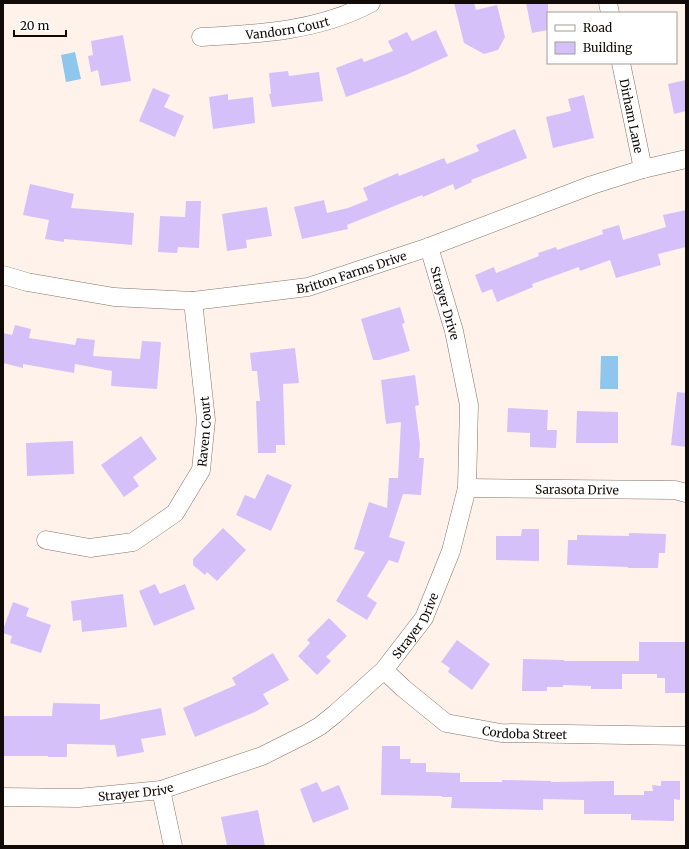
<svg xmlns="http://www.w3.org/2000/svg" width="689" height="849" font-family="Merriweather,serif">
	<rect width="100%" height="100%" fill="#fff2ea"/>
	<!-- water -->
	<path fill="#8ec6ed" d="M75,52L81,79L66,82L61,55Z
		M601,356H618V389H600Z"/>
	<!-- building -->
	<path fill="#d6c0f9" d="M454,3H474L476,10L497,5L505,37L498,50L484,54L464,43Z
		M526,3H548V30L532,33Z
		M436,30L448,56L406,75L346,97L336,68L362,58L364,62L393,51L388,41L407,32L412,41Z
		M123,35L131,81L101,86L98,70L91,72L88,56L93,55L91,41Z
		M288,71L289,76L319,72L323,101L272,107L269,94H271L269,73Z
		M686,80V111L674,114L668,84Z
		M153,88L170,95L164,107L184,116L175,137L139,121Z
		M228,94V100L253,97L255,123L213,129L209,97Z
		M584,95L594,138L553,148L546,117L571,111L568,99Z
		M515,129L527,158L471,180L472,182L455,190L453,184L423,197L422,195L347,225L348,229L302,239L294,207L324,200L327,213L348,208L368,200L363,188L398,173L399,176L444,158L447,164L479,151L476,145Z
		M30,184L74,194L71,208L134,213L132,245L64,239V242L45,239L49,220L23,215Z
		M186,201H201L199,248L178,247L177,253L158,252L160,216L185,217Z
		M267,207L272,236L246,240L247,248L227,251L222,214Z
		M686,210V247L658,254L661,265L616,278L610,260L580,271L579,267L532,284L533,287L497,302L492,289L482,293L475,275L494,267L496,273L539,256L538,253L556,247L557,250L603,234L602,230L619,225L623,240L666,227L663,215Z
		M400,307L405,323L402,324L410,351L379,360H373L361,319Z
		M15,325L31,329L29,338L75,345L77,338L95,340L93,356L140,359L142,341L161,342L157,389L111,386L112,371L75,364L74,373L23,364V368L3,363V333L12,335Z
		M295,348L299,383L283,384L285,445H276V453H258L256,401H260L257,371H252L250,353Z
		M415,375L419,405L415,406L420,444L419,458H424L421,495L403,494L389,537L405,542L398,563L389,560L367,596L377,603L367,620L336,601L365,552L354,549L369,502L387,508L389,478H398L401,422L386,424L381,380Z
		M677,392L686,393V447L671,445Z
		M508,408L548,410L547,430H557L556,448L530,447V433L507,432Z
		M577,411L618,412V443H576Z
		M141,436L157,459L133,477L139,486L124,497L101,465Z
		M73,441L74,474L27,476L26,443Z
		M267,474L292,485L271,531L236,515L245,495L255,499Z
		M223,528L246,550L217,581L207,572L205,575L193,565V559Z
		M522,529H539V561L496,560V536H521Z
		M629,533L666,534L665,553H659L658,568H628V567L567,565L568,540H577V535L629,536Z
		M155,584L160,594L185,584L195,609L154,626L139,591Z
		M123,594L127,627L82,632L81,620L73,621L71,601Z
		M13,602L29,608L26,616L51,625L41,653L10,643L12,636L3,633V630Z
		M329,618L347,636L326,657L331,661L317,675L298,656L310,643L307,640Z
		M457,640L490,664L472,690L448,672L450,668L441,662Z
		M639,642H685V693H665V678H657V674H622V689H591V686L563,685V687H547V691H522L523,659L564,660V661H639Z
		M273,653L289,680L263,694L269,704L255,712L195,737L183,708L236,685L232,678Z
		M53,703L100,704V720L161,708L166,735L141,739L144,752L117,757L115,745L67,744V757H48V756H3V716H52Z
		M382,746H400V759H411L410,763H426V772L460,773V782H502V780L551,781V782L614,781V795H644V791H653L652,785L661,786V781H680V800L674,799V821L631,820V814H584V800L543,799V810L451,808L452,797H442V796L381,795Z
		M317,782L322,792L339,785L349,809L313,823L300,789Z
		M258,810L265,846H227L221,817Z"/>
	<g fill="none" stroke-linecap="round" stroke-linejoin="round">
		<defs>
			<g id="street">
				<path d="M608,3L610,13"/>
				<path id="s1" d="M201,37C259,34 319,31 371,3"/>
				<path id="s2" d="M621,63L643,169"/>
				<path id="s3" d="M3,275L27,282L114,297L193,301L308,287L429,247L592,185L643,169L686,159"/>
				<path id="s4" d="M467,488L675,490L686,493"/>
				<path id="s5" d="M46,540L90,548L133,542L175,513L201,470L206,420L193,301"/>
				<path id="s6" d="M384,670L403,688L446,723L501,733L686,736"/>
				<path d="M161,790L173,846"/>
				<path id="s7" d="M3,797L78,798L161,790L262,756L306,734L320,726L335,714L384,670L424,618L451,551L467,488L469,405L454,331L429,247"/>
			</g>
		</defs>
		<!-- street casing -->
		<use href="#street" stroke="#867467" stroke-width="19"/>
		<!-- street -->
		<use href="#street" stroke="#fff" stroke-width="18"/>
	</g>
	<g text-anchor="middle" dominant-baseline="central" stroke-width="3" stroke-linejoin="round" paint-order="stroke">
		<!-- street labels -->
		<g font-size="12" fill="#110a06" stroke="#fff">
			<text stroke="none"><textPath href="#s1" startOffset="87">Vandorn Court</textPath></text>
			<text stroke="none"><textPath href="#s2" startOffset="54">Dirham Lane</textPath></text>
			<text stroke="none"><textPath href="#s3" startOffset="354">Britton Farms Drive</textPath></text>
			<text transform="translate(445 303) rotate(74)">Strayer Drive</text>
			<text stroke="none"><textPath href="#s5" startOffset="228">Raven Court</textPath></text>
			<text stroke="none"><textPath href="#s4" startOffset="110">Sarasota Drive</textPath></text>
			<text stroke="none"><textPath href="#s7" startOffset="470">Strayer Drive</textPath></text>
			<text stroke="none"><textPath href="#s6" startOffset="161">Cordoba Street</textPath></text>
			<text stroke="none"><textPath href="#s7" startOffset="133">Strayer Drive</textPath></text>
		</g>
	</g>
	<!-- border -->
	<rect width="689" height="849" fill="none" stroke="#110a06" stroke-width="8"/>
	<!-- legend -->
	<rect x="547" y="12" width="130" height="52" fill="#ffffff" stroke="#a09d9b"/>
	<rect x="555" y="25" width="20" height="6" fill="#ffffff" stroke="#a09d9b"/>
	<text x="583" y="32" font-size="12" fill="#110a06">Road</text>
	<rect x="555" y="42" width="20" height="12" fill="#d6c0f9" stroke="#a09d9b"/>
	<text x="583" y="52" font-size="12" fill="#110a06">Building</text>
	<!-- scale -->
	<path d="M14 30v6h52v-6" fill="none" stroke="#110a06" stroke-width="2"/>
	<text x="20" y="30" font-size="12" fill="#110a06" stroke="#ffffff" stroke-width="3" paint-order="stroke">20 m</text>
</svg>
